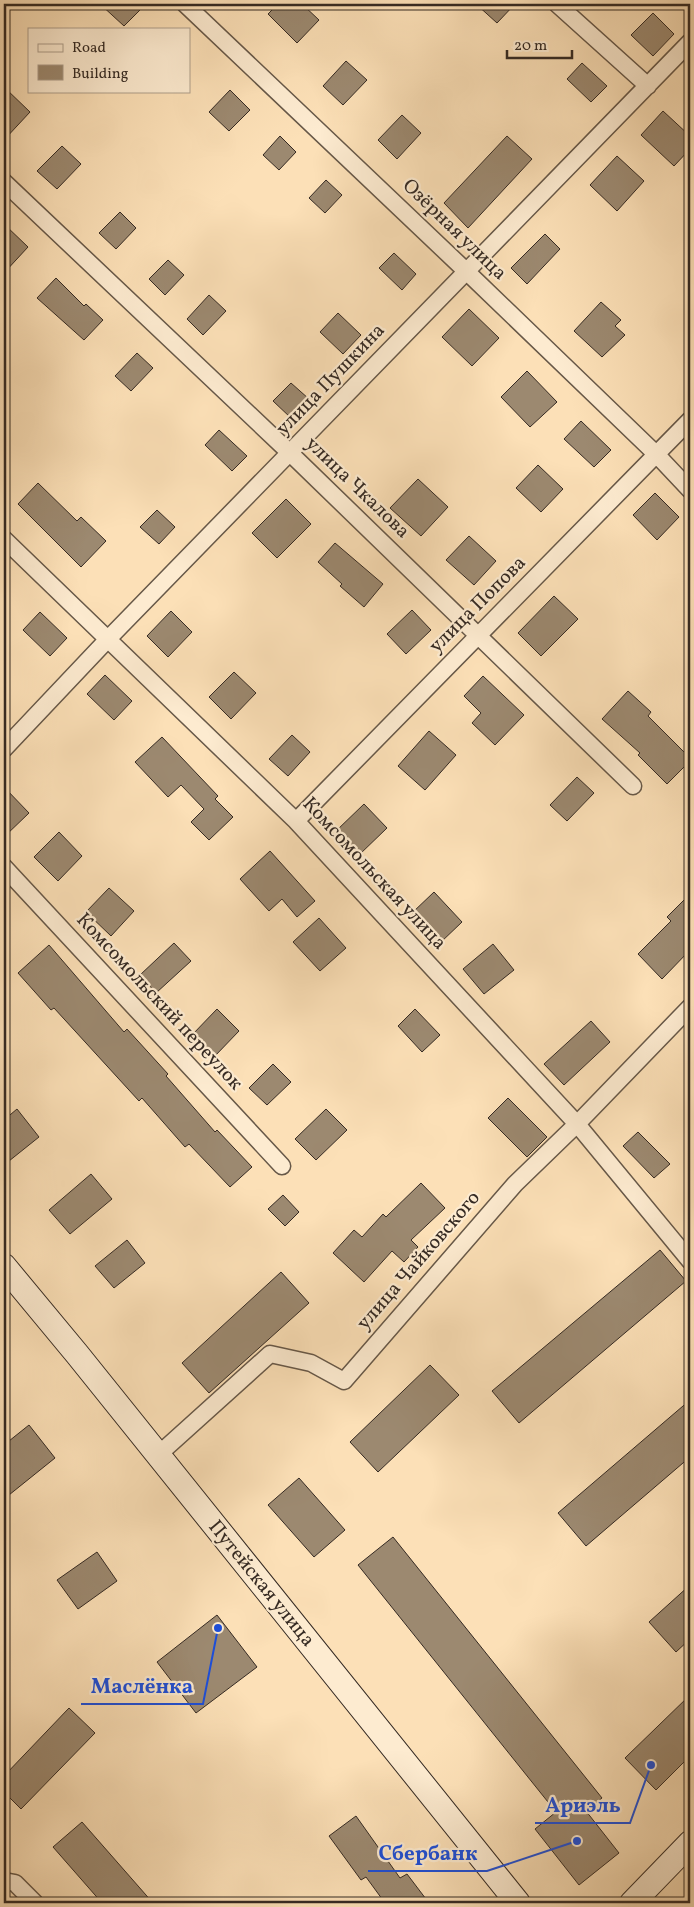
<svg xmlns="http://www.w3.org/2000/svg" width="694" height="1907" font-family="Vollkorn,serif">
	<rect width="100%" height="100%" fill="#fce0b7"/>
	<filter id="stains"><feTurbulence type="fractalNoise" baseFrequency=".004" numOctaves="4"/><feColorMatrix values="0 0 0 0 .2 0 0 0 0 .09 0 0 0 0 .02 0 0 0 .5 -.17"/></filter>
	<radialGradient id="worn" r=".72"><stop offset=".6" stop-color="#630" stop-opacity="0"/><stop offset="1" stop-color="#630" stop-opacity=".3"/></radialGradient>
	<!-- building -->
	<path fill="#9c8970" stroke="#352a23" d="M100,4H146L124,26Z
		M278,4H302L319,20L297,43L268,14Z
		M476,4H515L497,23Z
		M653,13L674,34L653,56L631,35Z
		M346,61L367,80L343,105L323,86Z
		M582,63L607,86L591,102L567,79Z
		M4,87L30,112L4,140Z
		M230,90L250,110L229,131L209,112Z
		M663,111L690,136V149L674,166L641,135Z
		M402,115L421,133L397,159L378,140Z
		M280,136L296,152L279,170L263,155Z
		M507,136L532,159L468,228L444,203Z
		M62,146L81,164L57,189L37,171Z
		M617,156L644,181L617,211L590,185Z
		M326,180L342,195L325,213L309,198Z
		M120,212L136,228L116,249L99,233Z
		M4,224L28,247L4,273Z
		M545,234L560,249L527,284L511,268Z
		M394,253L416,274L402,290L379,268Z
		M168,260L184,275L165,295L149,279Z
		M56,278L84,306L86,304L103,320L84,340L37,298Z
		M209,295L226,311L203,335L187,319Z
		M601,302L621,320L615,326L625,335L602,357L574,331Z
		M469,309L499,338L472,366L442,337Z
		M338,313L361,335L343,354L320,332Z
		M137,353L153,368L131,391L115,376Z
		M527,371L557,402L530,427L501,397Z
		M291,383L309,399L291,418L273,401Z
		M581,421L611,450L594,467L564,439Z
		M219,430L247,456L232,471L205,445Z
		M538,465L563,489L541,512L516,488Z
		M418,479L448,507L421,536L390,508Z
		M38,483L77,521L81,517L106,541L81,567L18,504Z
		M655,493L679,517L657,540L633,515Z
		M286,499L311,524L277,558L252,533Z
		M157,510L175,527L159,544L140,527Z
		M469,536L496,561L474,585L446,560Z
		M335,543L383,584L364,607L340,586L342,584L318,562Z
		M554,596L578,619L541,656L518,633Z
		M412,610L431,630L406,654L387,634Z
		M171,611L192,632L168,657L147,636Z
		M40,612L67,638L50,656L23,630Z
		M234,672L256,693L231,719L209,697Z
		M105,675L132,701L114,720L87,694Z
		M483,676L524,715L495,745L472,723L481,713L464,696Z
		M628,691L651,712L648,716L690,758V761L667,784L638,755L640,753L602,719Z
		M429,731L456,755L425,790L398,766Z
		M292,735L310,752L288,776L269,759Z
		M162,737L218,796L215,799L233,817L209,840L191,822L204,809L181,785L168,797L135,762Z
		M577,777L594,793L567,821L550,805Z
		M4,787L29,813L4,837Z
		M364,804L387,828L359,855L336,831Z
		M59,832L82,856L58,881L34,857Z
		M270,851L315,901L297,917L282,899L269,911L240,879Z
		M109,888L134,911L111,936L86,912Z
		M434,892L462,922L440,943L412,913Z
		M690,894V950L662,979L638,954L671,921L667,917Z
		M319,918L346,948L320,971L293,942Z
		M174,943L191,961L156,993L140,975Z
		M493,944L514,970L484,994L463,969Z
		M49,945L124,1032L127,1029L168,1074L166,1076L215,1132L217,1130L252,1167L230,1187L189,1144L185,1147L142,1098L139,1101L54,1008L51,1010L18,973Z
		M217,1009L239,1031L214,1057L192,1035Z
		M415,1009L440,1035L422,1052L398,1026Z
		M591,1021L610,1042L564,1085L544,1064Z
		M273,1064L291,1082L267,1105L249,1088Z
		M508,1098L547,1137L527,1157L488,1118Z
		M17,1109L39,1137L4,1165V1120Z
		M326,1109L347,1130L316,1160L295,1139Z
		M638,1132L670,1164L654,1178L623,1146Z
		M91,1174L112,1199L70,1234L49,1210Z
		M421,1183L445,1208L411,1240L418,1247L404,1262L392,1251L364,1282L333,1253L354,1230L362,1237L383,1214L386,1217Z
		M283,1195L299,1212L285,1226L268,1209Z
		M127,1240L145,1263L114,1288L95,1266Z
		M660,1250L686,1281L519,1423L492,1391Z
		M281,1272L309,1303L209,1393L182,1363Z
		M430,1365L459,1395L378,1472L350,1442Z
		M690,1400V1457L586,1546L558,1513Z
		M29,1425L55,1458L4,1499V1445Z
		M299,1478L345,1530L314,1557L268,1505Z
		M393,1537L602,1798L586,1811L619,1853L579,1885L535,1829L556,1812L358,1565Z
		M97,1552L117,1581L78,1609L57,1580Z
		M690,1585V1639L676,1652L649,1622Z
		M217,1615L257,1667L196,1713L157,1662Z
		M690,1695V1756L656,1790L625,1758Z
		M69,1708L95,1733L21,1809L4,1792V1776Z
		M356,1816L400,1878L407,1874L429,1903H385L366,1877L361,1880L329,1836Z
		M82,1822L153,1903H102L53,1847Z"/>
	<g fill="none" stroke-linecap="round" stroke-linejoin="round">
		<defs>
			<path id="street" d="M185,4L466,271L657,455L690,490
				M557,4L648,86
				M4,182L290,453L633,786
				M4,539L296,821L577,1124L690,1261
				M4,749L108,639L690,42
				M296,821L690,420
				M4,867L282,1166
				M158,1455L270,1354L311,1363L344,1381L515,1184L577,1124L690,1007
				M4,1881L15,1883L35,1903"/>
			<path id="secondary" d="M4,1266L77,1354L518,1903
				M632,1903L690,1843"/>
		</defs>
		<!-- street casing -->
		<use href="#street" stroke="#675848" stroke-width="19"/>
		<!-- secondary casing -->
		<use href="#secondary" stroke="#352a23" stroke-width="26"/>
		<!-- street -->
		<use href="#street" stroke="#fdebd0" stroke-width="16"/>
		<!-- secondary -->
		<use href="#secondary" stroke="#fdebd0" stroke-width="24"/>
	</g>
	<g text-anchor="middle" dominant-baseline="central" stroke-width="4.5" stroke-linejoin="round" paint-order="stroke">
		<!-- street labels -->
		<g font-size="20" fill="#352a23" stroke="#fdebd0">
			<text transform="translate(454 230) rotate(44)">Озёрная улица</text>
			<text transform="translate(331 380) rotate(-46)">улица Пушкина</text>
			<text transform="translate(357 488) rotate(44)">улица Чкалова</text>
			<text transform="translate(478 605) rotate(-45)">улица Попова</text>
			<text transform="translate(374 874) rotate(47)">Комсомольская улица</text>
			<text transform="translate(159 1002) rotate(47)">Комсомольский переулок</text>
			<text transform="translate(419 1261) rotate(-49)">улица Чайковского</text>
			<text transform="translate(261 1584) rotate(51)">Путейская улица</text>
		</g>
	</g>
	<!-- callouts -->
	<path fill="none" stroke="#1d4ed8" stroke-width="2" d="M218 1628L203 1704H81M651 1765L630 1823H535M577 1841L487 1871H368"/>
	<g fill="#1d4ed8" stroke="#fdebd0" stroke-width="2">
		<circle cx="218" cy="1628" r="5"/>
		<circle cx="651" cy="1765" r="5"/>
		<circle cx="577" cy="1841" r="5"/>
	</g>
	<g font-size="21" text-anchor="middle" font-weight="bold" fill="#1d4ed8" stroke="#fdebd0" stroke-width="4.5" stroke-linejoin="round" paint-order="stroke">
		<text x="142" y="1693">Маслёнка</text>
		<text x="583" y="1812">Ариэль</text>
		<text x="428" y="1860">Сбербанк</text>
	</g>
	<!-- margin -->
	<rect width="694" height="1907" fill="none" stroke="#fce0b7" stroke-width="20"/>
	<rect x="5" y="5" width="684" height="1897" fill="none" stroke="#352a23" stroke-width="2.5"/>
	<rect x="10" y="10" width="674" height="1887" fill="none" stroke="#352a23"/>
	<!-- legend -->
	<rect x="28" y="28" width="162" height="65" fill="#fdebd0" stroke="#ad9e8b"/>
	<rect x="38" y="44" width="25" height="8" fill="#fdebd0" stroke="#ad9e8b"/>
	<text x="72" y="52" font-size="15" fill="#352a23">Road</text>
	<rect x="38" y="65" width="25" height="15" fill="#9c8970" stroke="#ad9e8b"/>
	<text x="72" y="78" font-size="15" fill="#352a23">Building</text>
	<!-- scale -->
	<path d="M507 50v8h65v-8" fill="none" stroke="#352a23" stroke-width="2.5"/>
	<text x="514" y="50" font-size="15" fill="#352a23" stroke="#fdebd0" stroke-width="4" paint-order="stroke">20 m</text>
	<rect width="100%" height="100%" filter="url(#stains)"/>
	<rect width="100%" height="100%" fill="url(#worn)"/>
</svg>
